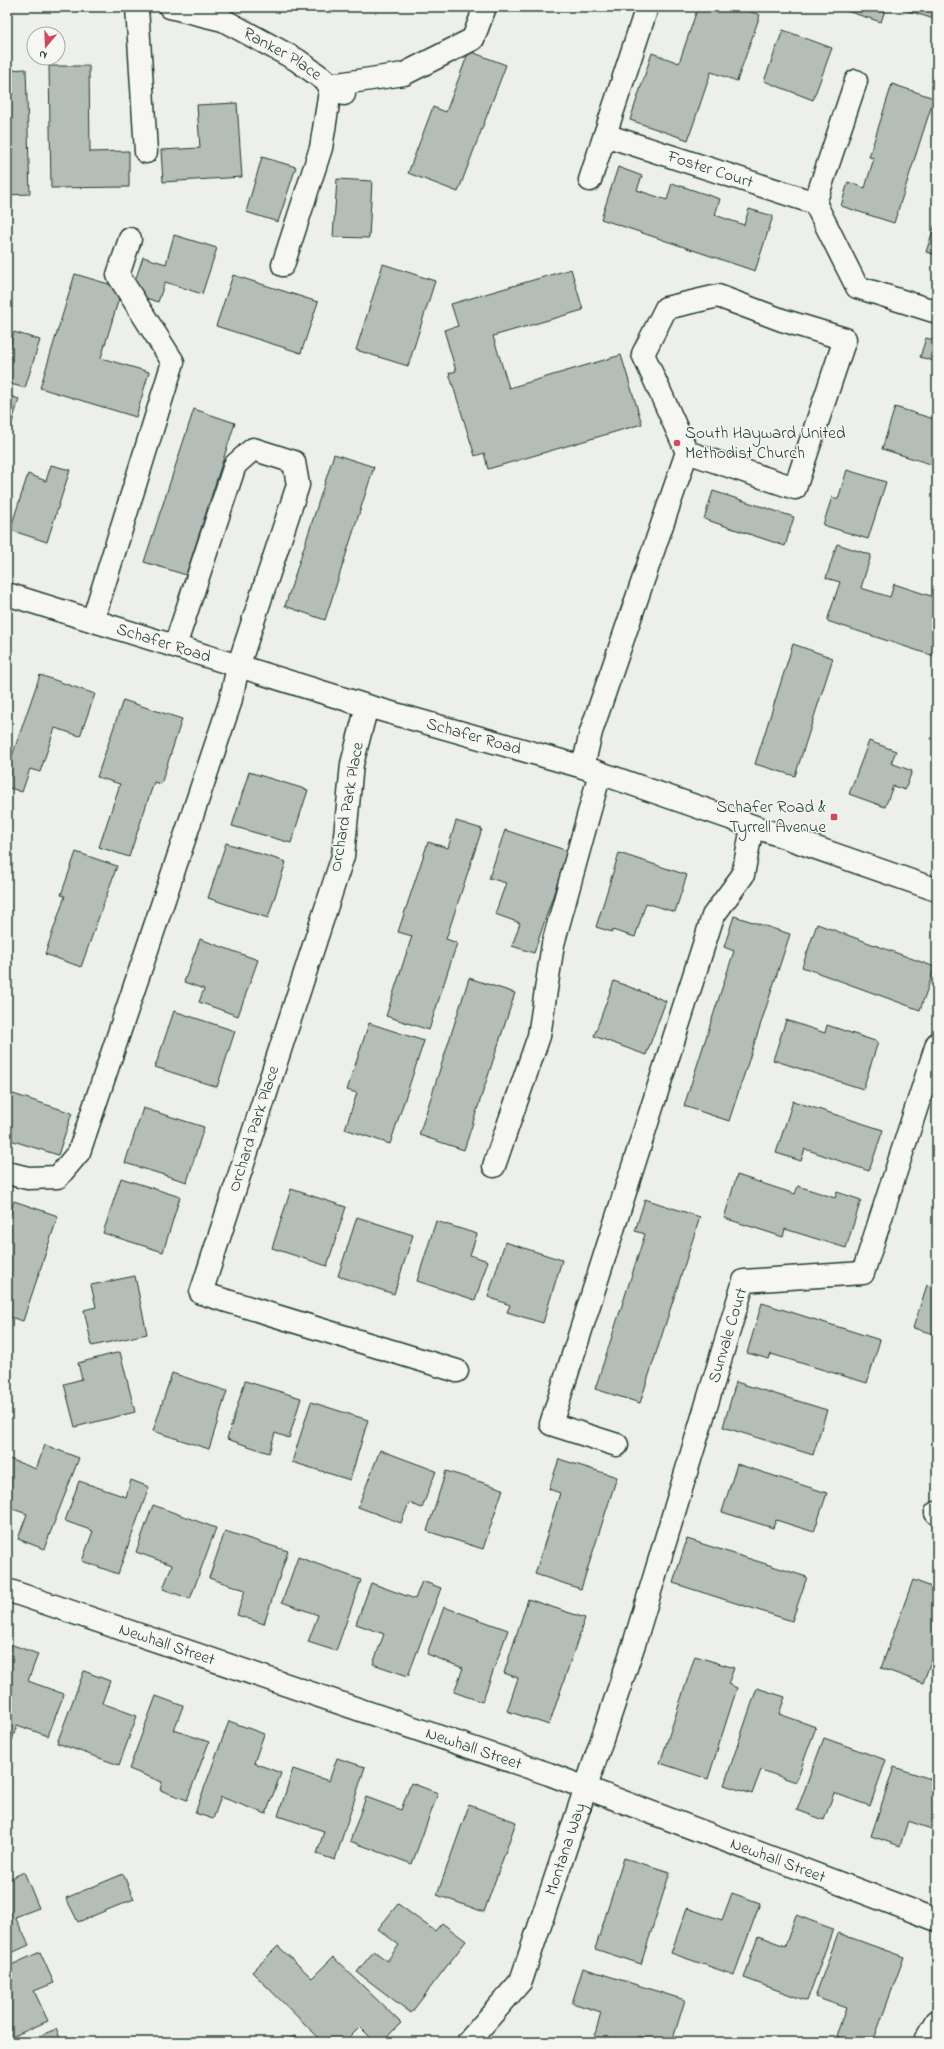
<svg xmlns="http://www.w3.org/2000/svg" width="944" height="2049" font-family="'Indie Flower',sans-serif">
	<rect width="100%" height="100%" fill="#edefea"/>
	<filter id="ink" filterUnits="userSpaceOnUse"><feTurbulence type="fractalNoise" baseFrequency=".025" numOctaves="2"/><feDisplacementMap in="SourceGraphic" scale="8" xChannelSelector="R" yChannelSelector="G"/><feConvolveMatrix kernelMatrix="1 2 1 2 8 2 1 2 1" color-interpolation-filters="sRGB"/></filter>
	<g filter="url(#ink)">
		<!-- building -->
		<path fill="#b4bdb8" stroke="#1f3d34" d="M698,7H737L760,15L737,81L711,72L688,140L630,120L652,53L679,63Z
			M834,7H886L881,22Z
			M896,7H937V20Z
			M783,30L832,48L813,100L764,81Z
			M469,51L506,65L458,192L408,173L433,107L446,112Z
			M49,66H89L90,152L129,151V187L51,188Z
			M26,69L30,194L7,195V70Z
			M892,84L934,98L894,223L841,206L848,182L865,188L874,158L869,157Z
			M237,103L242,177L163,182L161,150L200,148L197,105Z
			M262,157L296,167L278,222L246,212Z
			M618,167L642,176L637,190L667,200L672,183L720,199L715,215L744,225L749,209L773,216L755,271L601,219Z
			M337,179L372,181L369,238L333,237Z
			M937,218V255L926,252Z
			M174,235L217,248L202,294L165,282L158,302L131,293L143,257L166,264Z
			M383,264L435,281L408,366L356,350Z
			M571,269L583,310L493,336L509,388L621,355L642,424L488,469L484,453L475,456L449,373L456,371L444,330L458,326L451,304Z
			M75,274L122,288L101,358L149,372L136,417L40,388Z
			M233,275L318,302L301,353L216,326Z
			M14,332L40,340L25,388L7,383V355Z
			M926,338L937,341V362L920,357Z
			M7,395L19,399L7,439Z
			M895,407L937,420V466L882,449Z
			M194,409L235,423L186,575L144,562Z
			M334,454L374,467L325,620L285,606Z
			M51,465L70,470L47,542L10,530L28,474L46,481Z
			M847,470L886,482L868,539L823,525L832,497L838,499Z
			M713,491L794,517L785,546L704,519Z
			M837,544L871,555L861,588L890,597L894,584L937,598V657L827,621L840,582L826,578Z
			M793,644L833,658L795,776L755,764Z
			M40,675L95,694L80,736L55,728L40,772L30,769L22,792L7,787V754L12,756Z
			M123,700L182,719L161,784L154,782L129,857L99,847L120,784L97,777Z
			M869,741L896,751L891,763L912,771L905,790L893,786L885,807L849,794Z
			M249,772L308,790L291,843L232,826Z
			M456,821L482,829L446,939L457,943L429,1030L386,1016L412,936L398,932L428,842L448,848Z
			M505,830L568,851L534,953L512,946L520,923L495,914L506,883L489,878Z
			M226,843L286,862L268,918L208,898Z
			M76,852L117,866L81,967L45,954L65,896L61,895Z
			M619,853L687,875L675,912L646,903L635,937L612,930V932L596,927Z
			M734,916L790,934L729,1121L684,1106L734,951L724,947Z
			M817,924L935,967L920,1010L802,967Z
			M200,939L258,960L238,1016L199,1002L204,989L184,982Z
			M469,978L515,993L464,1150L419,1135Z
			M614,981L666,1001L646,1055L594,1036Z
			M174,1011L235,1031L217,1087L155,1067Z
			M786,1020L825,1033L827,1025L878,1042L863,1089L773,1060Z
			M369,1023L424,1041L390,1144L345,1129L357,1093L347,1090Z
			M7,1092L72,1113L58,1155L7,1139Z
			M793,1101L883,1130L869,1171L805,1149L801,1161L776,1153Z
			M143,1108L204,1127L187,1182L125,1163Z
			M737,1175L795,1194L798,1186L835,1198L837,1192L861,1200L846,1248L785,1229L783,1237L724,1218Z
			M121,1178L180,1197L163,1252L103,1233Z
			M291,1189L346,1207L327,1266L272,1248Z
			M645,1199L700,1217L640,1403L595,1389L645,1234L635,1231Z
			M14,1201L58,1216L23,1321L7,1316V1224Z
			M357,1217L413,1235L394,1294L338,1276Z
			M436,1221L477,1234L470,1255L488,1261L475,1300L417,1281Z
			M505,1242L562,1260L543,1323L507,1312L510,1305L488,1297Z
			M135,1276L147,1334L92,1346L84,1310L96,1307L91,1285Z
			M927,1285L937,1289V1335L913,1328Z
			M762,1303L880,1340L867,1383L771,1354L769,1359L747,1353Z
			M120,1352L135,1412L75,1427L64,1384L82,1379L78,1363Z
			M172,1373L227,1391L209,1449L153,1431Z
			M245,1381L301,1398L289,1438L275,1433L269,1453L227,1439Z
			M736,1382L827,1410L813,1455L723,1427Z
			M311,1402L368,1420L350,1480L292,1462Z
			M45,1445L79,1458L44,1549L18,1539L27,1514L7,1507V1458L36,1469Z
			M380,1450L436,1471L422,1508L409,1503L401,1523L358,1507Z
			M559,1459L617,1477L581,1589L535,1574L560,1493L549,1489Z
			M737,1464L827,1493L814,1532L776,1520L773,1528L722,1512Z
			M446,1471L503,1489L483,1549L427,1531Z
			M131,1480L149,1487L118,1574L82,1561L93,1531L65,1521L79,1481L126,1497Z
			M153,1505L216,1528L190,1599L163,1589L172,1565L136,1552Z
			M225,1531L288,1551L264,1624L237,1615L245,1590L209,1578Z
			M687,1539L807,1577L792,1621L673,1583Z
			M298,1557L361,1580L336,1651L308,1642L318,1615L282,1602Z
			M913,1580L937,1589V1645L923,1683L881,1668Z
			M422,1581L441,1588L408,1676L373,1664L384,1634L356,1624L371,1583L415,1599Z
			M528,1599L585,1618L549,1725L507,1711L518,1678L504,1673Z
			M444,1607L508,1630L482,1702L454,1692L463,1668L427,1654Z
			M10,1644L38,1654L28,1681L64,1694L48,1736L17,1725L9,1750L7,1749V1654Z
			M695,1656L734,1668L728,1684L737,1688L708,1779L660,1763Z
			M84,1671L110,1681L102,1703L137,1716L119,1765L57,1743Z
			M757,1688L785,1697L779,1714L816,1727L796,1782L761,1770L752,1794L724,1785Z
			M156,1696L183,1706L174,1730L209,1742L187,1800L160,1790L162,1782L129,1769Z
			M229,1721L264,1734L254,1763L281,1773L266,1814L221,1797L213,1819L195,1813Z
			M824,1738L886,1760L870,1806L834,1793L824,1820L797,1810Z
			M337,1758L365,1767L335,1860L317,1854L324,1831L278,1816L293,1769L329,1781Z
			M894,1767L937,1781V1831L908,1821L900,1846L871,1836Z
			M411,1783L438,1793L412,1864L350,1841L366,1797L401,1810Z
			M469,1805L516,1822L484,1912L437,1895Z
			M624,1858L670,1872L641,1964L595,1949Z
			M24,1872L39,1908L15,1917L29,1945L7,1955V1880Z
			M123,1874L134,1899L78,1922L66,1898Z
			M732,1893L760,1903L734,1975L671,1953L687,1908L722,1920Z
			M398,1904L435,1931L442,1923L466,1941L411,2013L357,1972L374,1951L387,1961L399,1945L378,1929Z
			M796,1915L833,1929L807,2001L744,1978L758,1936L785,1946Z
			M838,1933L904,1957L873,2042H854L836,2036L846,2008L815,1997Z
			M278,1946L312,1978L333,1957L401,2023L382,2042H375L360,2027L345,2042H323L252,1972Z
			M40,1952L54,1983L34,1991L48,2021L7,2039V1967Z
			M583,1968L685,2000L672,2042H657L638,2036L636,2042H593L601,2012L572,2003Z
			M56,2029L62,2042H25Z
			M295,2036L297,2042H281Z"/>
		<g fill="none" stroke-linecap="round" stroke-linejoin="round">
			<defs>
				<g id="minor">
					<path d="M137,7L146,152"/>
					<path id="s1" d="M170,7L223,20L297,60L344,94"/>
					<path id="s2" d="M605,135L815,203L857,287L937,312"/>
					<path d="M590,180L647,7"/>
					<path d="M815,203L856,81"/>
					<path d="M283,265L321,148L331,85L404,74L473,39L485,7"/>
					<path id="s3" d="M7,594L367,706L583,767L937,890"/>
					<path d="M93,620L173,362L118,275L130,239"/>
					<path d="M367,706L352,764L343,856L201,1293L457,1371"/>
					<path d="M583,767L591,732L687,452L643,354L666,308L718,296L782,320L845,339L795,488L687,452"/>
					<path d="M494,1166L539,1036L553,944L600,773"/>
					<path d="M7,1173L28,1178L58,1177L79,1152L230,703L238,667L298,485L294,462L253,449L235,465L175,646"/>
					<path d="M617,1445L551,1424L713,916L743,875L752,827"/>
					<path d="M936,1513H937"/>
					<path id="s4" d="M7,1590L549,1774L937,1920"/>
					<path id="s5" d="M468,2042L521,1981L635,1641L744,1281L863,1273L937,1044"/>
					<path d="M925,2042L937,2021"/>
				</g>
			</defs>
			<!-- minor casing -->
			<use href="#minor" stroke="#1f3d34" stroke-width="25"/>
			<!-- minor -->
			<use href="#minor" stroke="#f6f6f2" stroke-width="22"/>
		</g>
	</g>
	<!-- markers -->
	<g fill="#d1495b" stroke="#f6f6f2" stroke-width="1.5">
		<circle cx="677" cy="443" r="4"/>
		<rect x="830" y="813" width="8" height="8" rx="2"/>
	</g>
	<g text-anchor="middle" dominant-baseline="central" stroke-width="3" stroke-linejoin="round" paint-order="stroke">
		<!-- street labels -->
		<g font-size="17" fill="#1f3d34" stroke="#f6f6f2">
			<text stroke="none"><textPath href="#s1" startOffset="123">Ranker Place</textPath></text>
			<text stroke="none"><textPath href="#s2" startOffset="111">Foster Court</textPath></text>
			<text stroke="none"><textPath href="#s3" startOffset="164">Schafer Road</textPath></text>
			<text stroke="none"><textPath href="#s3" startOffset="488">Schafer Road</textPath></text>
			<text transform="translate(347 807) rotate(-80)">Orchard Park Place</text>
			<text transform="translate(254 1129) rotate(-72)">Orchard Park Place</text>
			<text stroke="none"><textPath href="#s5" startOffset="759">Sunvale Court</textPath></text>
			<text stroke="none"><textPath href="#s4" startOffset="169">Newhall Street</textPath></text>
			<text stroke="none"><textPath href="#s4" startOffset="493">Newhall Street</textPath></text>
			<text stroke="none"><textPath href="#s5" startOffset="220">Montana Way</textPath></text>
			<text stroke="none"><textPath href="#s4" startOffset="817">Newhall Street</textPath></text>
		</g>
		<!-- poi labels -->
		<g font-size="17" fill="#1f3d34" stroke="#f6f6f2" text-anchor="start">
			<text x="685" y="433">South Hayward United<tspan x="685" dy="20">Methodist Church</tspan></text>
			<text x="826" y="807" text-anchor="end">Schafer Road &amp;<tspan x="826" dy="20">Tyrrell Avenue</tspan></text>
		</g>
	</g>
	<!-- margin -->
	<rect width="944" height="2049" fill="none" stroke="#f6f6f2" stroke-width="24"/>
	<rect x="12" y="12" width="920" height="2025" fill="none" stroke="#1f3d34" stroke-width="1.5" filter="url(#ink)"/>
	<!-- north arrow -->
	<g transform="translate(46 46) rotate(199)"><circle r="19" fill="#f6f6f2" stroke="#a0aca6"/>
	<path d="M0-3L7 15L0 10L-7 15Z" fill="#d1495b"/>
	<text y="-6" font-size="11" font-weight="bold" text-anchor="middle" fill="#1f3d34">N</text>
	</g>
</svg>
